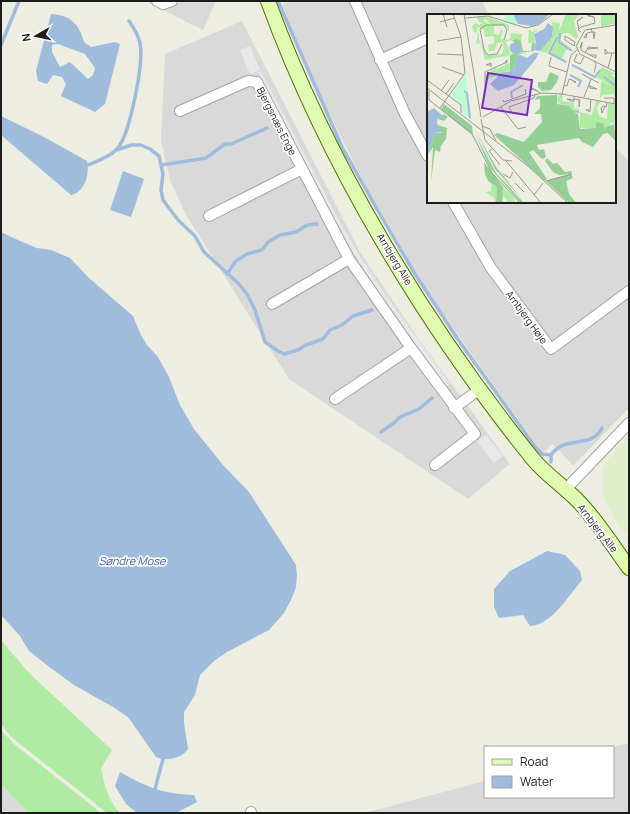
<svg xmlns="http://www.w3.org/2000/svg" width="630" height="814" font-family="Manrope,sans-serif">
	<rect width="100%" height="100%" fill="#eeede1"/>
	<!-- residential -->
	<path fill="#dad9d9" d="M145,1H216L203,30Z
		M291,1H482L489,15H428V202H615V148L629,161V408L573,466L553,444L542,453L429,294L363,181L321,96L282,5Z
		M242,21L360,252L420,341L510,464L468,499L289,379L186,215L170,180L161,140L165,54Z
		M629,743V813H364L485,781V797H613V747Z
		M1,784L29,813H1Z"/>
	<!-- farmland -->
	<path fill="#e0eecb" d="M629,437V535L618,525L604,499L602,469L608,459Z"/>
	<!-- grass -->
	<path fill="#b0eba4" d="M1,640L30,674L112,750L101,768C104,783 108,801 120,813H107L10,736L1,724Z
		M1,730L14,744L101,813H29L1,784Z"/>
	<!-- parking -->
	<path fill="#e8e8e8" d="M250,46L260,70L250,74L240,50Z
		M261,71L336,215L359,255L387,297L450,384L447,387L383,299L356,257L333,217L258,73Z
		M486,435L503,456L494,463L477,442Z"/>
	<!-- water -->
	<path fill="#9fbcdd" fill-rule="evenodd" d="M51,14C71,15 79,24 84,42L91,47L115,42L120,44L105,104L95,112L61,96L66,84L62,77L53,75L47,84L38,81L36,71ZM58,44L85,54L95,68L93,75L88,79L70,62L60,67L52,52V45Z
		M1,116L44,137L87,161C90,173 85,193 71,195L1,135Z
		M123,171L144,179L131,217L110,210Z
		M1,232L20,241L37,248L51,250L70,258L89,278L133,316L141,335L147,345L158,357L169,377L180,405L194,429L223,465L249,492L296,565L297,575L296,587L291,600L284,613L269,630L227,652L214,661L200,675L195,695L184,712V723L188,749C182,758 167,762 156,757L128,717L113,707L74,685L48,666L29,651L20,636L1,615Z
		M547,551L565,555L580,571L582,580C569,595 552,625 530,626L523,615L499,618L494,607V589L510,571Z
		M120,772C146,787 163,794 194,795L197,802L176,813H137L126,804L115,786Z"/>
	<g fill="none" stroke-linecap="round" stroke-linejoin="round">
		<!-- stream -->
		<path stroke="#9fbcdd" stroke-width="3.5" d="M278,1L342,147L377,209L415,274L457,338L536,448L542,454L551,455V462
			M1,45L19,1
			M117,150L131,145H141L150,149L159,156L163,174L161,190L163,200L178,220L195,236L204,252L238,283L247,294L255,310L265,342L278,351L284,354L298,350L306,345L323,339L330,330L342,325L353,316L372,310
			M88,165C97,161 110,157 117,149C130,135 144,62 140,43C138,35 134,28 129,21
			M162,165L206,158L225,144H231L267,128
			M227,274L236,261L247,254L262,250L268,242L280,235L296,232L307,225L317,224
			M381,432L394,423L400,417L419,409L432,398
			M551,455C566,434 591,450 602,428
			M155,789L163,759"/>
		<defs>
			<path id="street" d="M157,1L163,4L172,1
				M355,1L405,114L428,156
				M380,60L428,38
				M180,111L248,81L257,82L349,259L411,348L475,434L435,465
				M453,202L491,268L551,349L629,291
				M209,216L302,169
				M272,304L349,259
				M335,399L411,348
				M454,408L480,389
				M566,489L629,423
				M251,812V813"/>
			<path id="secondary" d="M268,1C327,163 425,325 533,459C546,475 565,487 580,503C598,522 613,546 629,568"/>
		</defs>
		<!-- street casing -->
		<use href="#street" stroke="#a3a3a3" stroke-width="12"/>
		<!-- secondary casing -->
		<use href="#secondary" stroke="#447401" stroke-width="16"/>
		<!-- street -->
		<use href="#street" stroke="#fff" stroke-width="10"/>
		<!-- secondary -->
		<use href="#secondary" stroke="#e0fbb1" stroke-width="14"/>
	</g>
	<g text-anchor="middle" dominant-baseline="central" stroke-width="3.5" stroke-linejoin="round" paint-order="stroke">
		<!-- street labels -->
		<g font-size="10" fill="#1c1c1c" stroke="#fff">
			<text transform="translate(277 121) rotate(63)">Bjergsnæs Enge</text>
			<text transform="translate(395 259) rotate(59)">Arnbjerg Alle</text>
			<text transform="translate(527 317) rotate(54)">Arnbjerg Høje</text>
			<text transform="translate(598 528) rotate(52)">Arnbjerg Alle</text>
		</g>
		<!-- water labels -->
		<g font-size="11" font-style="italic" fill="#4659ae" stroke="#fff">
			<text x="132" y="560">Søndre Mose</text>
		</g>
	</g>
	<!-- overview -->
	<g transform="translate(427 14)">
		<rect width="189" height="189" fill="#eeede1"/>
		<path d="M139,0H153L147,7L151,23L149,25L142,19H136L133,26L146,36H139L135,44L140,48L123,39L131,18L120,39L113,37L126,20L125,8L133,9L132,17ZM174,0H189V9L174,13ZM49,3H62L82,11V19L95,20L94,27L87,25L79,28L84,41L58,46L54,29L49,30L51,20L47,18L45,12L49,9L52,11L55,9L56,7L64,11L59,5L53,9ZM71,11L79,12L84,22L82,26L73,25L76,17L74,15L72,21L67,20V12ZM51,13L57,16L58,23L67,22V29L61,31L62,37H67L71,28L76,29L77,35L75,40L61,42L57,35V30L55,31L52,25V19H49ZM102,15L105,18L112,15L107,19L108,29H101ZM78,48L83,50V56L59,66L58,62L64,58V55L66,57L67,53L70,55L78,51ZM142,48L168,62L175,53L189,60L184,61L189,65V89L187,80L175,81L173,85L174,67L187,73ZM133,80H136L135,87L147,89V94L152,95V97L145,96L143,92L133,90L130,86ZM169,87H174L170,94L172,102L180,105L181,89L189,90V114L187,109H182L184,113L177,114L169,108L170,114H153V98L165,101ZM65,169L70,173L69,189L67,184L58,178L64,177ZM76,173L87,184L88,189H82L76,182L75,189Z" fill="#b0eba4" fill-rule="evenodd"/>
		<path d="M90,25L94,27L96,37H104L105,29H108L107,37L91,39H99L91,40L87,53L89,56L83,57V42L93,34L85,26ZM123,58L132,62L130,68L124,76L115,77L111,73V68H119ZM130,81V90L143,92L145,96L152,97V99L147,98L151,100L153,115L169,114V108L177,110V114L187,110L189,128L181,119L176,120L166,133L155,128L152,124L110,131L112,136L117,135L119,143L115,145L106,136L102,138L120,165L118,167L67,121L70,119L97,128L115,108L114,100H107L113,94V85L108,86L110,82ZM17,90L45,112L46,121L14,95ZM10,95L21,103L17,107L11,105L10,108L11,111L20,114L19,125L14,132L13,138L8,136L4,168L6,133L0,142L9,118L15,119L10,112L9,108L12,103L17,100ZM49,118L69,153L94,184L68,155ZM48,120L69,159L97,189H94L63,154ZM120,144L126,150L130,149L138,158L145,157L144,160L132,161L126,158L118,147ZM57,148L76,173L75,189H69L70,173L61,167L58,160ZM144,160L146,164L139,167L142,180L149,189H142L119,167Z" fill="#94cf95"/>
		<path d="M80,0H86L90,4L91,7L88,12L76,7ZM39,58L42,98L44,106L36,99L34,91L24,82Z" fill="#bafbd4"/>
		<path d="M86,0H123L112,10L104,12L91,10ZM121,9L126,13L125,23L113,37L107,36L109,28L107,20L117,15ZM82.5 34a5.5 5.5 0 1 1 11 0a5.5 5.5 0 1 1-11 0ZM107,39H112L108,46L87,71L71,77L63,70L74,59L89,56L87,53L91,40L100,44ZM7,94L18,104L16,105L14,102L10,105V112L16,118H9L0,142V98Z" fill="#9fbcdd"/>
		<path fill="none" stroke="#9fbcdd" stroke-width="2" d="M133,19L132,28L145,37M130,23L122,39L139,48M145,51L168,63L173,56M143,61L154,67L151,73M177,63L189,72M37,77L40,79L43,104M85,84L84,78L96,71"/>
		<path fill="none" stroke="#9a9992" stroke-width="1" d="M16,0L20,13M37,0L54,103M38,4L61,2L99,14L111,11L126,0M151,7L156,3L150,7L152,15M13,8L28,4M189,11L158,16L149,32L153,40L189,58M164,14L165,18H168L167,25L166,18M154,18L151,16L154,13L168,9L167,3L161,1V2L167,3M160,19L157,23L159,24L160,19L165,18M138,22L148,28L147,32L138,26ZM10,27L34,23M75,30L70,40L61,41L57,36L53,15L59,11H77L80,16L77,26M153,34L155,28L154,36L157,38L169,44V41H163M158,39L161,34V33L171,34L160,35M181,39L178,40V35L181,39H189M10,40L36,41M150,40L147,47L153,50L157,43M124,43L122,52L140,58M64,51H59L64,49V53M15,53L37,61M181,54L185,39M167,59L169,50L167,47M155,60L172,69M0,66L34,91V99M137,71L140,72L142,65L145,66L149,68L148,69L145,66M162,71L163,74L170,75L163,72M58,73V58L80,48V46L78,48M0,74L102,153L141,189M2,77V86L45,120L65,159L93,189M14,77L22,66M111,77L104,75L106,74L110,77L112,78L113,79M19,80L27,69M135,80L144,41L150,36M157,83L164,65M177,84H187V89M147,85L153,86L152,93V86M76,86L77,88L99,80L98,75M147,86L140,85L146,88L147,86V82M178,92L175,99L174,94L176,92H177L179,93L180,88M74,93L91,115L99,113M13,94L38,59L34,23L26,0M163,96V98L159,96H163L164,85M85,99L82,93L107,84L108,80M56,103L84,87L115,79L135,80L189,90M54,105L58,126L76,146L85,147M55,112L63,115L69,127M65,135L62,137L73,151M79,147L114,189M76,160L83,164L86,158M119,167L145,160M88,169L97,178M107,181L116,169"/>
		<path fill="#7b2cbf" fill-opacity="0.15" stroke="#7b2cbf" stroke-width="2" d="M61,59L105,66L100,101L55,94Z"/>
		<rect width="189" height="189" fill="none" stroke="#1c1c1c" stroke-width="2"/>
	</g>
	<!-- border -->
	<rect width="630" height="814" fill="none" stroke="#1c1c1c" stroke-width="4"/>
	<!-- legend -->
	<rect x="484" y="746" width="130" height="52" fill="#ffffff" stroke="#a4a4a4"/>
	<rect x="492" y="759" width="20" height="6" fill="#e0fbb1" stroke="#a4a4a4"/>
	<text x="520" y="766" font-size="12" fill="#1c1c1c">Road</text>
	<rect x="492" y="776" width="20" height="12" fill="#9fbcdd" stroke="#a4a4a4"/>
	<text x="520" y="786" font-size="12" fill="#1c1c1c">Water</text>
	<!-- north arrow -->
	<g transform="translate(36 36) rotate(261)" stroke="#ffffff" stroke-width="3" paint-order="stroke">
	<path d="M0-3L7 15L0 10L-7 15Z" fill="#1c1c1c"/>
	<text y="-6" font-size="11" font-weight="bold" text-anchor="middle" fill="#1c1c1c">N</text>
	</g>
</svg>
